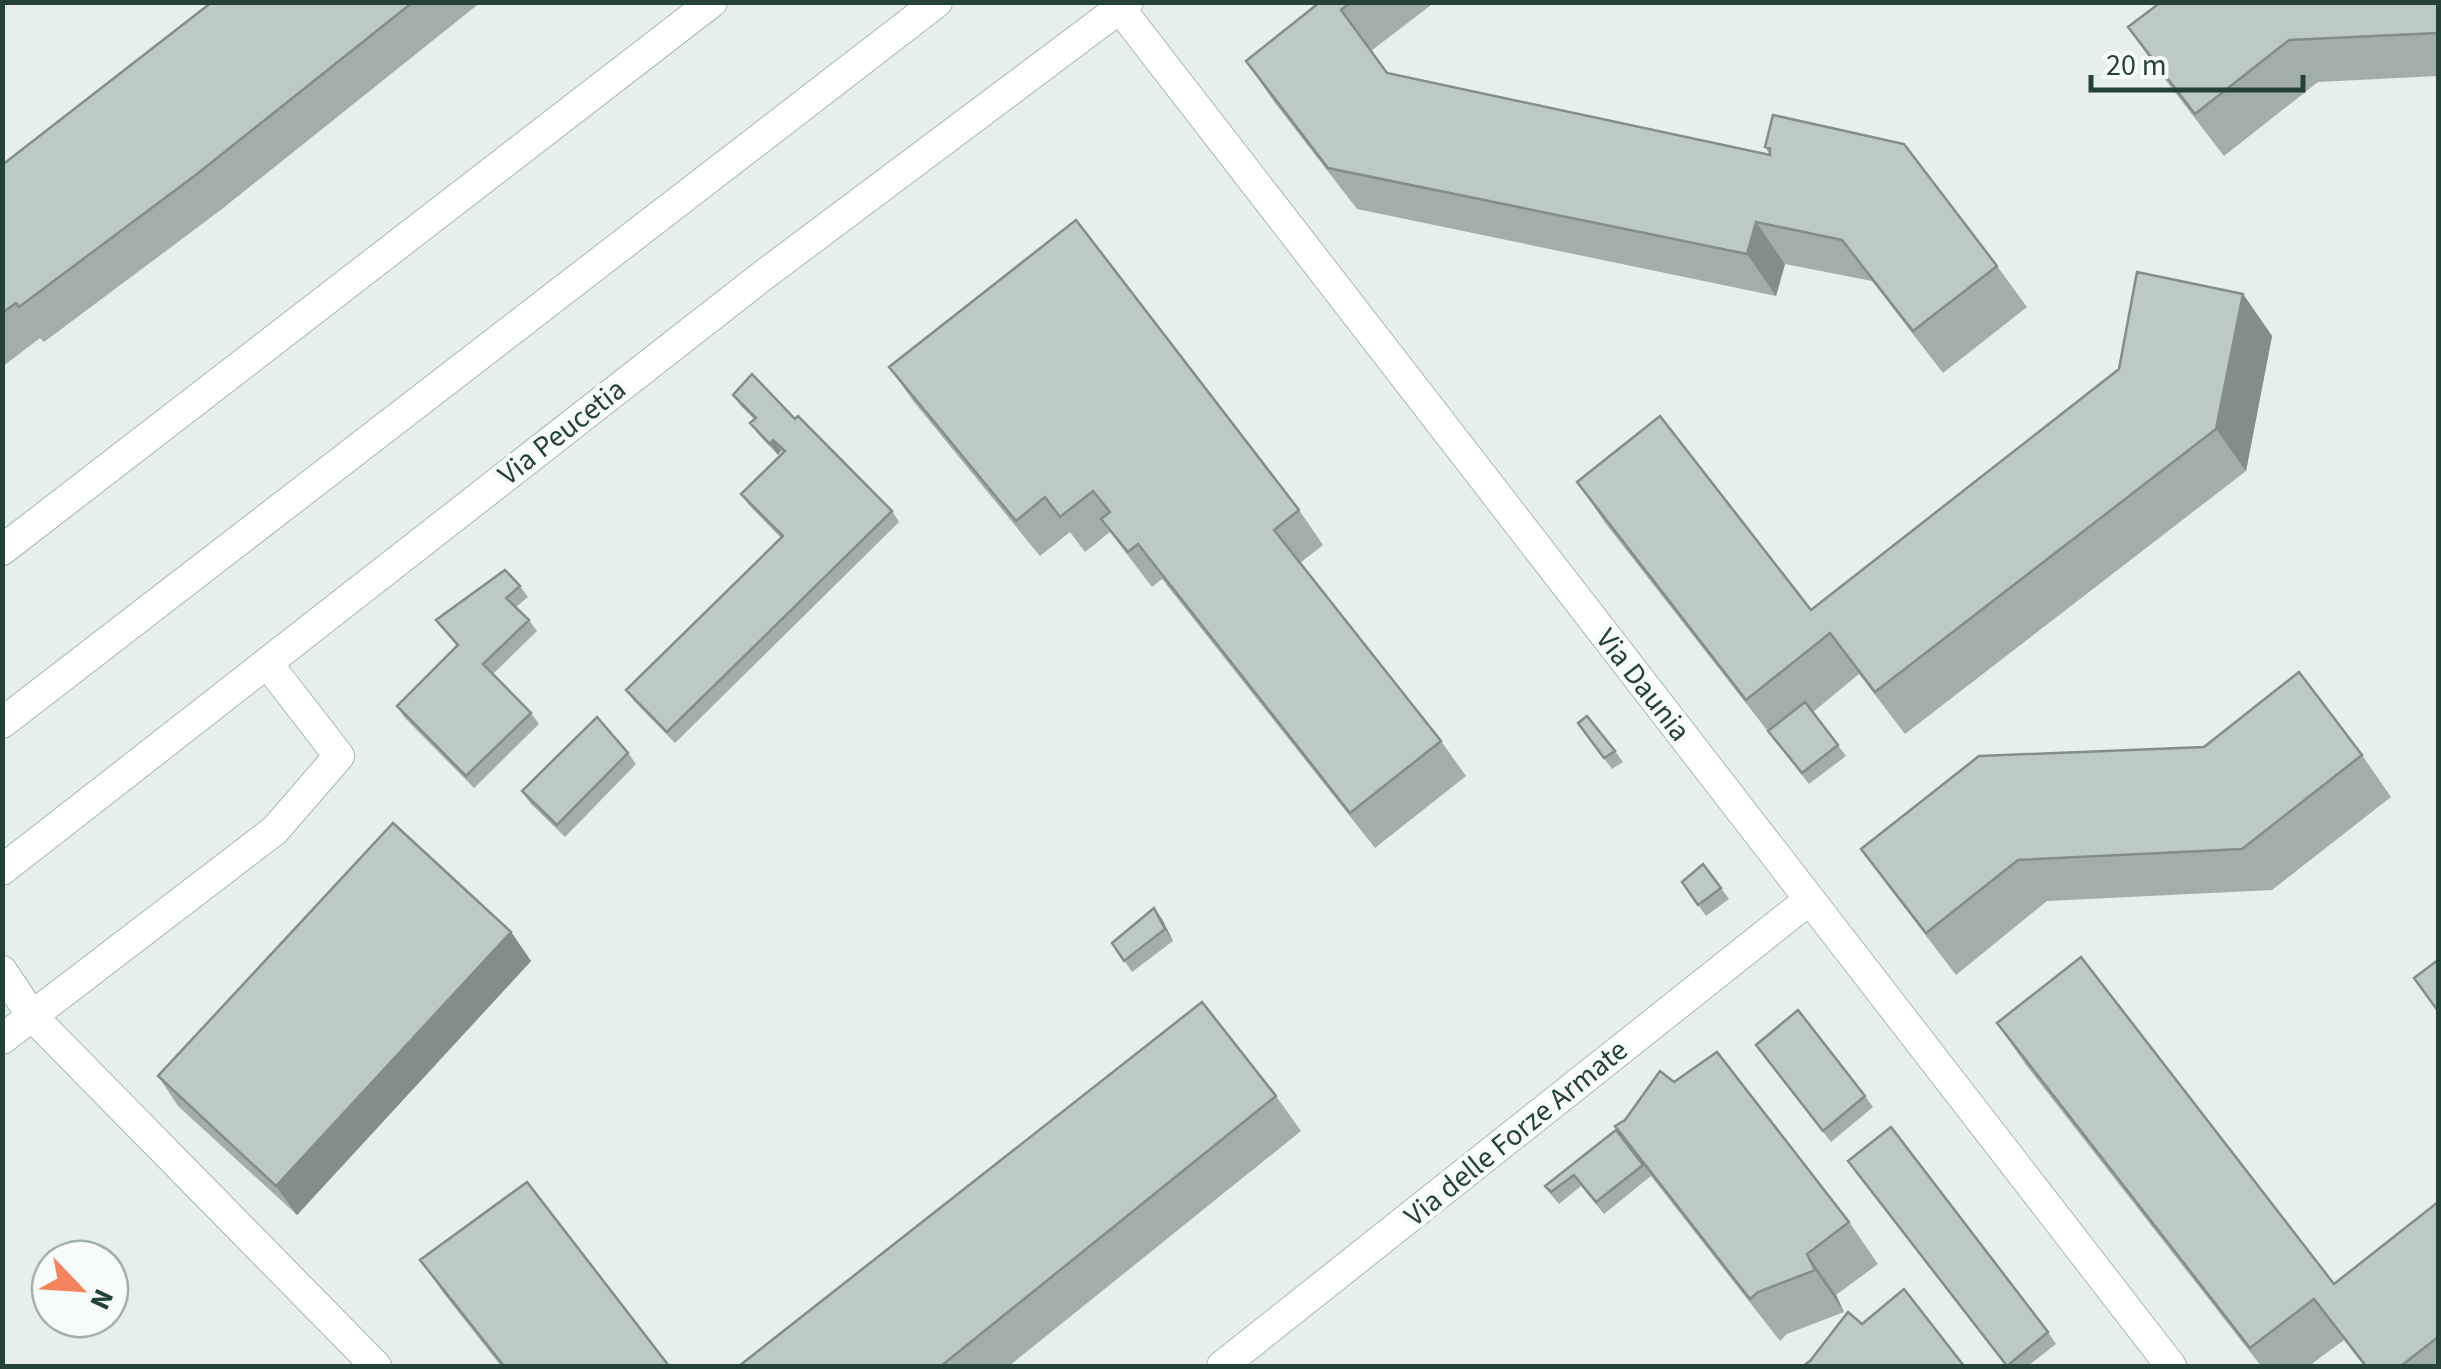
<svg xmlns="http://www.w3.org/2000/svg" width="2441" height="1369" font-family="'Source Sans 3',sans-serif">
	<rect width="100%" height="100%" fill="#e6efeb"/>
	<g fill="none" stroke-linecap="round" stroke-linejoin="round">
		<defs>
			<path id="service" d="M2,1039L275,830L339,756L267,663"/>
			<path id="minor" d="M1115,2L2171,1366
				M2,550L712,2
				M2,723L937,2
				M2,870L761,277L1128,2
				M2,971L32,1016L376,1366
				M1222,1366L1809,900"/>
		</defs>
		<!-- service casing -->
		<use href="#service" stroke="#a8b8b2" stroke-width="32"/>
		<!-- minor casing -->
		<use href="#minor" stroke="#a8b8b2" stroke-width="32"/>
		<!-- service -->
		<use href="#service" stroke="#fff" stroke-width="30"/>
		<!-- minor -->
		<use href="#minor" stroke="#fff" stroke-width="30"/>
	</g>
	<!-- wall -->
	<path fill="#a1aea9" d="M212,2H481L222,209L44,342L40,338L2,367V165Z
		M1320,2H1435L1371,51L1387,73L1770,155L1765,147L1773,115L1997,266L2027,307L1943,373L1872,281L1785,264L1776,296L1357,209L1275,103L1246,61Z
		M2438,2V76L2318,82L2224,156L2157,69L2128,27Z
		M2243,294L2272,336L2246,471L1905,734L1859,674L1813,712L1846,756L1809,784L1606,524L1577,482L1811,610Z
		M889,367L1299,510L1323,545L1300,563L1441,741L1466,776L1375,848L1162,579L1152,587L1110,532L1085,552L1070,532L1040,556L914,402Z
		M733,395L795,419L892,511L899,522L675,743L634,701L626,690L781,538L749,505L741,494L783,453L781,451L778,455L758,434L750,423L754,419L741,406Z
		M520,586L528,597L516,607L529,620L537,631L493,674L531,713L539,724L474,788L405,718L397,706L457,646L436,620Z
		M1578,723L1615,751L1623,762L1612,769Z
		M628,753L636,764L565,837L530,803L522,791Z
		M2362,755L2391,797L2272,890L2047,901L1956,975L1891,890L1861,849Z
		M1703,864L1729,899L1706,916L1682,882Z
		M1162,919L1173,941L1132,972L1112,943Z
		M511,932L531,961L297,1215L178,1106L158,1076Z
		M1997,1023L2334,1284L2438,1202V1366H2364L2344,1340L2309,1366H2261L2026,1065Z
		M1764,1056L1865,1096L1873,1107L1831,1142Z
		M1276,1096L1301,1131L1009,1366H739Z
		M1615,1126L1849,1222L1878,1264L1836,1295L1844,1312L1787,1334L1780,1341L1651,1176L1604,1214L1581,1186L1559,1204L1553,1197L1545,1186L1631,1148Z
		M420,1260L669,1366H501L445,1295Z
		M2048,1332L2056,1344L2028,1366H2006Z"/>
	<!-- shaded-wall -->
	<path fill="#838d89" d="M1756,222L1785,264L1776,296L1747,254Z
		M2243,294L2272,336L2246,471L2216,429Z
		M773,440L781,451L778,455L770,444Z
		M1154,908L1162,919L1173,941L1165,929Z
		M511,932L531,961L297,1215L276,1186Z
		M1807,1254L1836,1295L1844,1312L1815,1270Z"/>
	<!-- building -->
	<path fill="#bbcac4" stroke="#838d89" stroke-width="2.5" d="M212,2H413L197,174L19,307L16,303L2,313V165Z
		M1320,2H1351L1341,10L1387,73L1770,155V148L1765,147L1773,115L1904,144L1997,266L1913,331L1842,240L1756,222L1747,254L1328,168L1246,61Z
		M2161,2H2438V33L2289,40L2195,114L2128,27Z
		M1076,220L1299,510L1274,530L1441,741L1350,813L1138,544L1128,552L1101,519L1110,512L1093,491L1060,517L1045,497L1016,521L889,367Z
		M2137,272L2243,294L2216,429L1875,692L1830,633L1746,700L1577,482L1660,416L1811,610L2119,369Z
		M752,374L795,419L798,416L892,511L667,732L626,690L783,536L741,494L785,451L773,440L770,444L750,423L756,418L733,395Z
		M505,570L520,586L506,598L529,620L483,664L531,713L466,776L397,706L458,645L436,620Z
		M2299,672L2362,755L2242,849L2018,860L1926,933L1861,849L1979,756L2204,747Z
		M1805,702L1838,745L1802,773L1768,731Z
		M1587,716L1615,751L1604,758L1578,723Z
		M597,717L628,753L557,825L522,791Z
		M393,823L511,932L276,1186L158,1076Z
		M1703,864L1721,888L1698,905L1682,882Z
		M1154,908L1165,929L1124,961L1112,943Z
		M2081,957L2334,1284L2438,1202V1337L2401,1366H2366L2314,1299L2250,1348L1997,1023Z
		M2438,960V1011L2414,978Z
		M1202,1002L1276,1096L941,1366H739Z
		M1798,1010L1865,1096L1823,1131L1756,1045Z
		M1717,1052L1849,1222L1807,1254L1815,1270L1758,1292L1750,1299L1615,1126L1625,1120L1660,1071L1674,1082Z
		M1891,1127L2048,1332L2007,1366L1848,1161Z
		M1616,1130L1643,1165L1596,1202L1574,1175L1551,1192L1545,1186Z
		M527,1182L669,1366H504L420,1260Z
		M1904,1289L1964,1366H1803L1810,1361L1848,1312L1862,1324Z"/>
	<g text-anchor="middle" dominant-baseline="central" stroke-width="9" stroke-linejoin="round" paint-order="stroke">
		<!-- street labels -->
		<g font-size="30" fill="#24423a" stroke="#f7fbf9">
			<text transform="translate(562 432) rotate(-38)">Via Peucetia</text>
			<text transform="translate(1643 685) rotate(52)">Via Daunia</text>
			<text transform="translate(1516 1133) rotate(-39)">Via delle Forze Armate</text>
		</g>
	</g>
	<!-- border -->
	<rect width="2441" height="1369" fill="none" stroke="#24423a" stroke-width="10"/>
	<!-- north arrow -->
	<g transform="translate(80 1289) rotate(115)"><circle r="48" fill="#f7fbf9" stroke="#a3b1ad" stroke-width="2.5"/>
	<path d="M0-8L18 38L0 25L-18 38Z" fill="#f4845f"/>
	<text y="-15" font-size="28" font-weight="bold" text-anchor="middle" fill="#24423a">N</text>
	</g>
	<!-- scale -->
	<path d="M2091 75v15h212v-15" fill="none" stroke="#24423a" stroke-width="5"/>
	<text x="2106" y="75" font-size="30" fill="#24423a" stroke="#f7fbf9" stroke-width="8" paint-order="stroke">20 m</text>
</svg>
